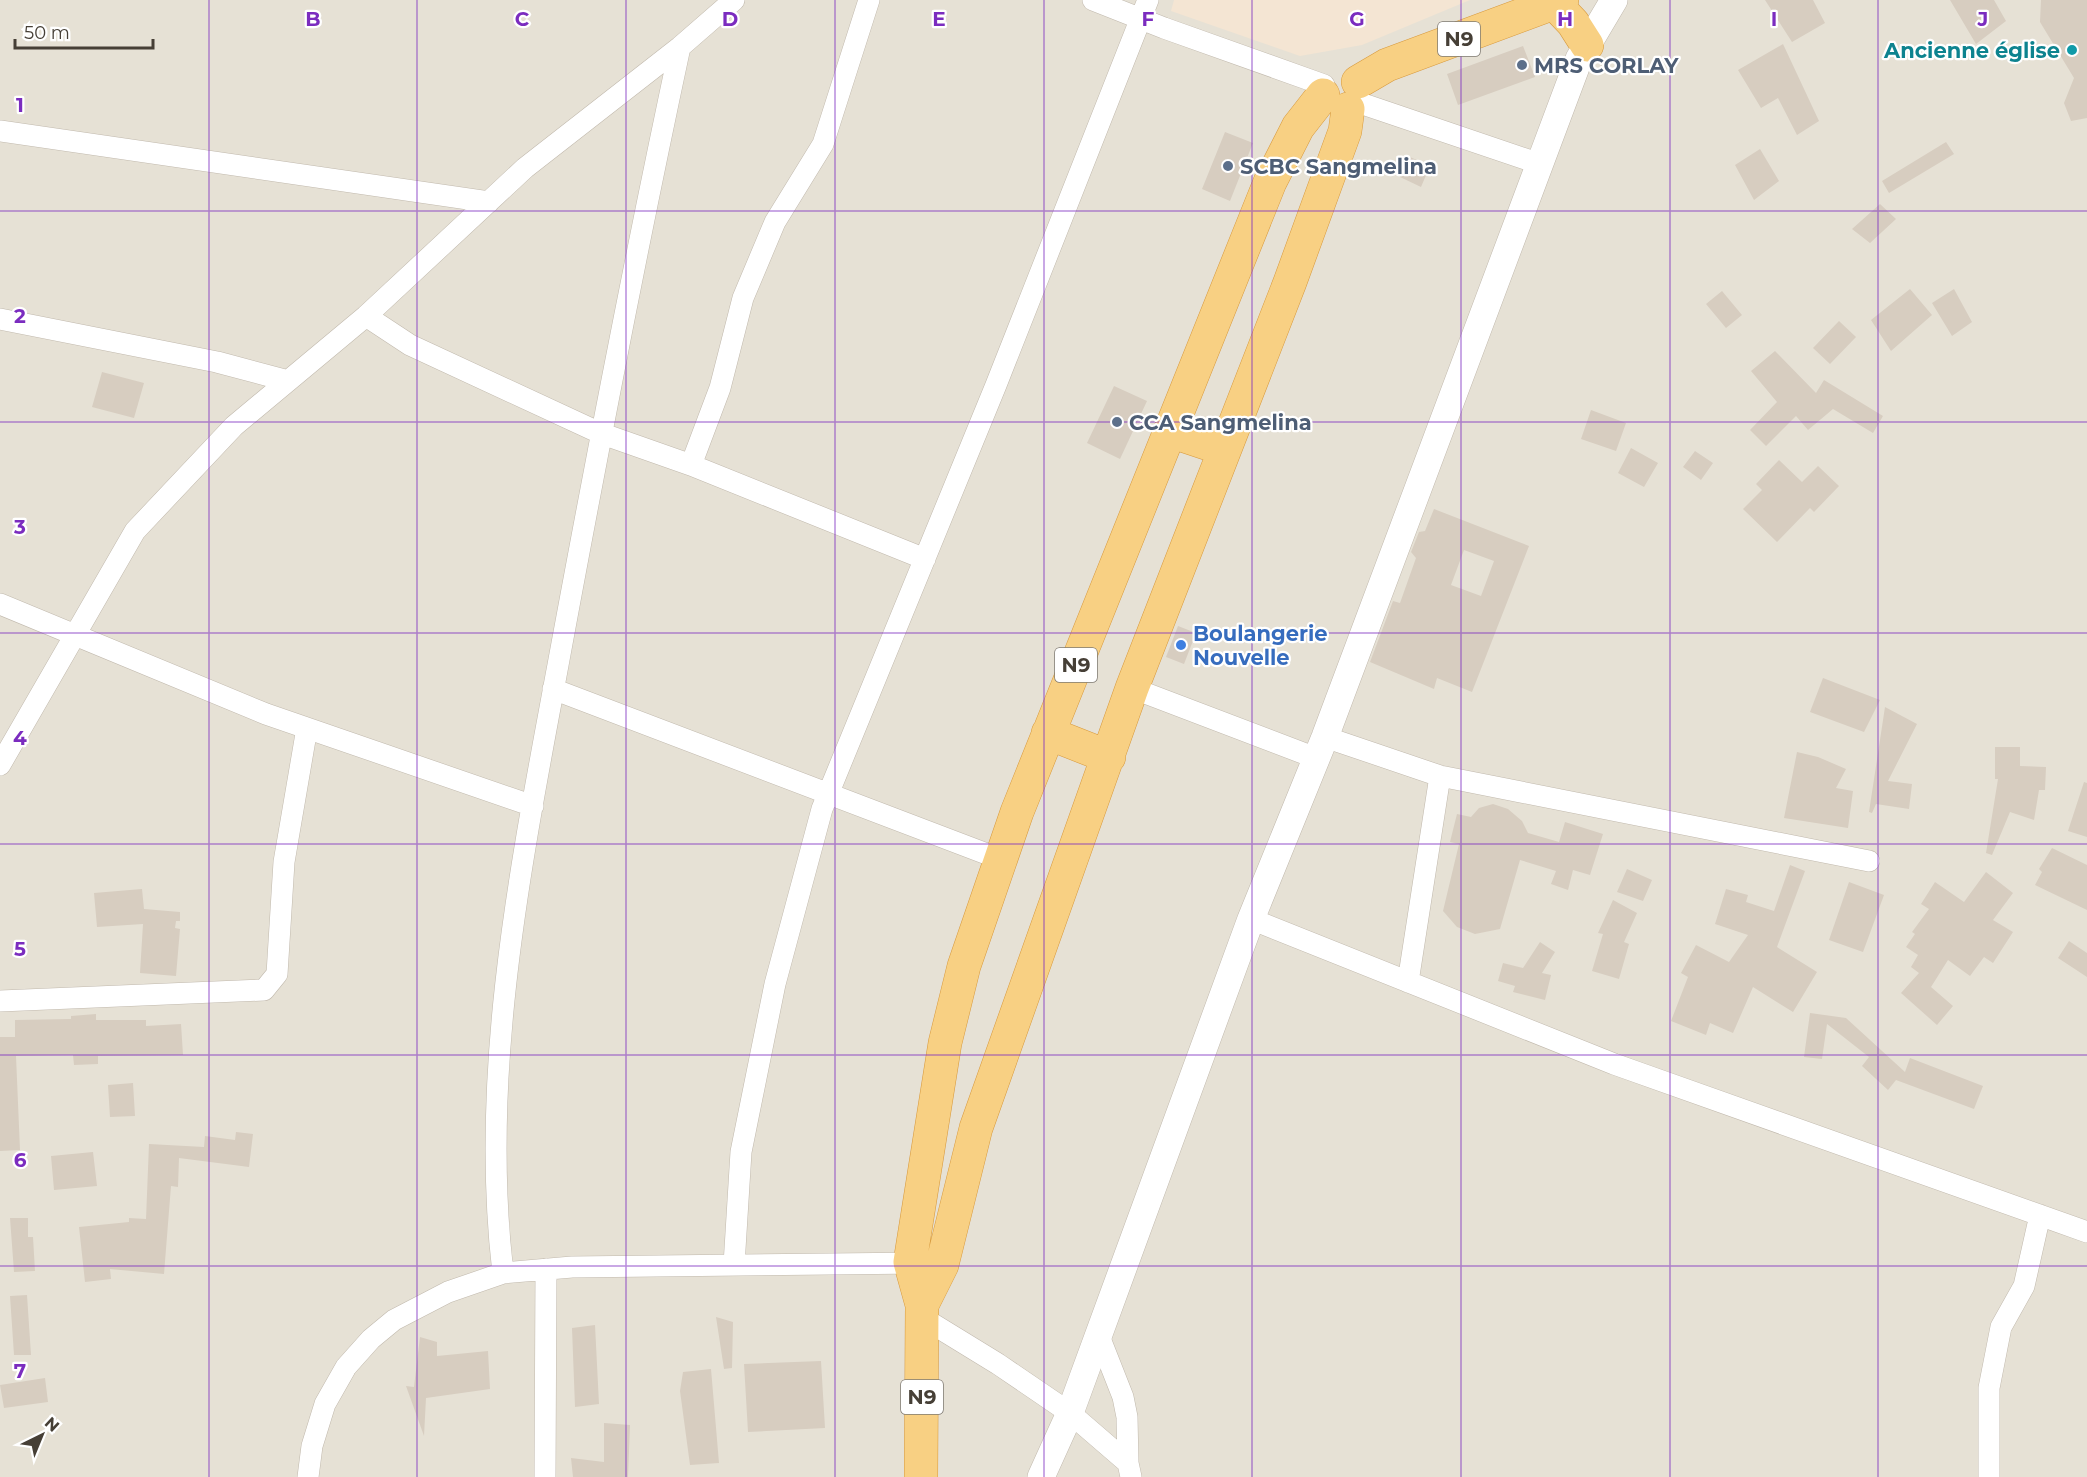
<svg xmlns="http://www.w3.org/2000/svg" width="2087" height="1477" font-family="Montserrat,sans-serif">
	<rect width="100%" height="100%" fill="#f3efe7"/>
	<!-- residential -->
	<path fill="#e6e1d5" d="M0,0H2087V1477H0Z"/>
	<!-- commercial -->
	<path fill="#f4e5d3" d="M1174,0H1470L1362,45L1300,56L1171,11Z"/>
	<!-- building -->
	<path fill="#d7cdc0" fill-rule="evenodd" d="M1765,0H1813L1825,23L1792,42Z
		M1950,0H1994L2006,21L1976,44Z
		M2041,0H2087V118L2071,121L2064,103L2074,78L2040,22Z
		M1783,44L1819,121L1797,135L1778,98L1761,108L1738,70Z
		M1523,46L1535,77L1458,105L1447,74Z
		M1225,132L1253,143L1230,201L1202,189Z
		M1946,142L1954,154L1889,193L1882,181Z
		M1760,149L1779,181L1754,200L1735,165Z
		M1410,157L1430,166L1421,187L1400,177Z
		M1880,204L1896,219L1870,243L1852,229Z
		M1910,289L1932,315L1891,351L1871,320Z
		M1954,289L1972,322L1952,336L1932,303Z
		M1722,291L1742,315L1726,328L1706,304Z
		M1839,321L1856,337L1830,364L1813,348Z
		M1775,351L1816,393L1824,380L1883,416L1873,433L1833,409L1808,430L1796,416L1766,446L1750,430L1777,402L1751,371Z
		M102,372L144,383L134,418L92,407Z
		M1114,386L1147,401L1120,459L1087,443Z
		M1591,410L1626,423L1616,451L1581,439Z
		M1631,448L1658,463L1644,487L1618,473Z
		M1695,451L1713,463L1701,480L1683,467Z
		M1779,460L1802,482L1818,466L1839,486L1814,512L1810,508L1777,542L1743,509L1762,490L1756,484Z
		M1434,509L1529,546L1472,692L1437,678L1434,689L1370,662L1393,601L1400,603L1416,558L1411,552L1419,532L1425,531ZM1464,550L1494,561L1481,596L1451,585Z
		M1178,626L1196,633L1184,664L1166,657Z
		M1823,678L1880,700L1864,732L1810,712Z
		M1885,707L1917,724L1888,781L1912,784L1909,809L1876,804L1872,813L1869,812Z
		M1995,747H2020V766L2046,767L2045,790H2039L2034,820L2010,812L1992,855L1986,853L1998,779H1995Z
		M1797,752L1818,757L1846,769L1836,788L1853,791L1848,828L1784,818Z
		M2084,782L2087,783V837L2068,831Z
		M1493,804L1508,809L1522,821L1528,833L1559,842L1565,822L1603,834L1590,875L1573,870L1568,890L1551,884L1556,871L1520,860L1500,929L1475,934L1457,927L1443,911L1459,844L1450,842L1457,814L1471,817L1479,808Z
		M2052,848L2087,865V910L2035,885L2042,872L2039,869Z
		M1790,865L1805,871L1777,947L1817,972L1793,1012L1753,987L1733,1033L1710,1023L1706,1035L1671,1021L1688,977L1681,973L1696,945L1729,962L1748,935L1715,924L1726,889L1748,895L1746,902L1774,911Z
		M1627,869L1652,880L1643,901L1617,892Z
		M1986,872L2013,893L1993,920L2013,932L1993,963L1984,957L1970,976L1948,960L1931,987L1953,1006L1937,1025L1901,993L1919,973L1911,967L1918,955L1906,947L1915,934L1912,932L1929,909L1921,904L1935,882L1964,902Z
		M1849,882L1884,895L1863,952L1829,940Z
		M142,889L144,909L180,912V921H176L175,928L180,929L176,976L140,973L143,924L97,927L94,893Z
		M1613,900L1637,913L1624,942L1629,944L1619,979L1592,971L1603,934L1598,933Z
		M2069,941L2087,953V977L2058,958Z
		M1540,942L1555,952L1542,973L1551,975L1545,1000L1513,992L1515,986L1498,981L1503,963L1523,968Z
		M1810,1013L1846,1018L1905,1072L1910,1058L1983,1086L1974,1109L1896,1080L1888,1090L1862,1066L1869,1057L1827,1024L1822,1059L1804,1057Z
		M96,1014V1020H146V1026L181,1024L183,1055L98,1056V1064L74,1065L73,1055L16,1056L20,1150L0,1151V1037H15V1020L71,1019V1016Z
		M133,1083L135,1116L110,1117L108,1085Z
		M236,1132L253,1134L249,1167L179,1158L178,1187L171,1186L164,1274L110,1269L111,1279L85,1282L79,1227L129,1222V1218L146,1219L149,1144L204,1147L205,1136L235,1140Z
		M93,1152L97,1186L54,1190L51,1156Z
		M10,1218H28V1237H33L35,1271L14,1272Z
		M27,1295L31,1355H14L10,1296Z
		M716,1317L733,1322L732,1368L724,1369Z
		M595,1325L599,1404L575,1407L572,1328Z
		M420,1337L437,1342V1356L488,1351L490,1389L426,1398L424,1436L406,1386L414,1387Z
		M821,1361L825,1428L748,1432L744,1364Z
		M711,1369L719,1463L690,1465L680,1391L683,1372Z
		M45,1378L48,1402L4,1408L0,1385Z
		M604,1423L630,1425L628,1477H573L571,1458L604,1462Z"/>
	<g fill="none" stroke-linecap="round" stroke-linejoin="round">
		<defs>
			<path id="minor" d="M1093,0L1164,28L1324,85
				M1357,102L1540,164
				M0,131L489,202
				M366,316L410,345L600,433L691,465L925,559
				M0,319L217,362L288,381
				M691,465L720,388L743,298L775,222L823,144L869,0
				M0,604L266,714L533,806
				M1132,688L1316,758
				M553,689L1000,859
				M1325,737L1440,776L1869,861
				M0,765L135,531L234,426L366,316L525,168L680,47L734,0
				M1251,919L1614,1064L2087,1232
				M1408,982L1440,776
				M0,1001L264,990L277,974L284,862L307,728
				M734,1265L741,1152L775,984L822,809L996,385L1148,0
				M503,1273C479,1070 521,864 558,665C596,459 636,252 680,47
				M923,1318L998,1364L1070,1413L1128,1463L1131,1477
				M1099,1336L1123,1397L1127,1417L1128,1463
				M308,1477L312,1446L325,1404L346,1367L371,1339L394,1320L448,1292L503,1273L572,1267L921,1263
				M545,1477L546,1269
				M1989,1477V1388L2001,1327L2024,1286L2040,1215"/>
			<path id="tertiary" d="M1041,1477L1070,1413L1251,919L1325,737L1579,59L1614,0"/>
			<path id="trunk" d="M1554,3L1573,23L1587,45
				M1358,82L1387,65L1562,0
				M1170,431L1224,449
				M1048,733L1109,757
				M922,1305L942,1265L976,1128L1132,688L1290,282L1345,131L1348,109
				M921,1477L922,1305L910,1262L945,1043L964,966L1017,812L1270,182L1298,127L1323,95"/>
		</defs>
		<!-- minor casing -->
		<use href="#minor" stroke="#c1b9ad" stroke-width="22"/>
		<!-- tertiary casing -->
		<use href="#tertiary" stroke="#c1b9ad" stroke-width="28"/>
		<!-- trunk casing -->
		<use href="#trunk" stroke="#d7993d" stroke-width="34"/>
		<!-- minor -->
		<use href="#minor" stroke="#fff" stroke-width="21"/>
		<!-- tertiary -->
		<use href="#tertiary" stroke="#fff" stroke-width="27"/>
		<!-- trunk -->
		<use href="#trunk" stroke="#f8d083" stroke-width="33"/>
	</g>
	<!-- grid -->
	<path fill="none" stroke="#7b2cbf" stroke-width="1.5" stroke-opacity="0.55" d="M209,0V1477M417,0V1477M626,0V1477M835,0V1477M1044,0V1477M1252,0V1477M1461,0V1477M1670,0V1477M1878,0V1477M0,211H2087M0,422H2087M0,633H2087M0,844H2087M0,1055H2087M0,1266H2087"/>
	<!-- markers -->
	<circle fill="#0f9aa8" stroke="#fff" stroke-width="2" cx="2072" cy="50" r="6"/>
	<g fill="#5c6f8a" stroke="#fff" stroke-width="2">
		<circle cx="1522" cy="65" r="6"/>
		<circle cx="1228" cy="166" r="6"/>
		<circle cx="1117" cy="422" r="6"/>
	</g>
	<circle fill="#3f7fe0" stroke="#fff" stroke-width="2" cx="1181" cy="645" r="6"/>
	<g text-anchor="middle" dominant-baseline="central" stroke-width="4.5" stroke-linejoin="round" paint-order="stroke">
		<!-- shield labels -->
		<g fill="#fff" stroke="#7e7972" stroke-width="1.5">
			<rect x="1438" y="22" width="42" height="34" rx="4.5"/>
			<rect x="1055" y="648" width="42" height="34" rx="4.5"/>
			<rect x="901" y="1380" width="42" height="34" rx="4.5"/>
		</g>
		<g font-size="20" font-weight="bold" fill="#463f36">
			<text x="1459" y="39">N9</text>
			<text x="1076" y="665">N9</text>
			<text x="922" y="1397">N9</text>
		</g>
		<!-- culture labels -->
		<g font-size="21" font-weight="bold" fill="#0d838f" stroke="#fff" text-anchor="end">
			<text x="2060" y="50">Ancienne église</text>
		</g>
		<!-- service labels -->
		<g font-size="21" font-weight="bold" fill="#4e5e75" stroke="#fff" text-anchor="start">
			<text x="1534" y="65">MRS CORLAY</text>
			<text x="1240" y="166">SCBC Sangmelina</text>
			<text x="1129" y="422">CCA Sangmelina</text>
		</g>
		<!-- shop labels -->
		<g font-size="21" font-weight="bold" fill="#366cbe" stroke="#fff" text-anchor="start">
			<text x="1193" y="633">Boulangerie<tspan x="1193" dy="24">Nouvelle</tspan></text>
		</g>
	</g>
	<g font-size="20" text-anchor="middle" font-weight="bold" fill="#7b2cbf" stroke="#fff" stroke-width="4.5" stroke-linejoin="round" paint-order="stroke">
		<text x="313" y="26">B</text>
		<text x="522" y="26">C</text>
		<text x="730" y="26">D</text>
		<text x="939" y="26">E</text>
		<text x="1148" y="26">F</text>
		<text x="1357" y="26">G</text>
		<text x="1565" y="26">H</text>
		<text x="1774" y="26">I</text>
		<text x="1983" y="26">J</text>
		<text x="20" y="112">1</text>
		<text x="20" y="323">2</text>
		<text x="20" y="534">3</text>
		<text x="20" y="745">4</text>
		<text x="20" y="956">5</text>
		<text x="20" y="1167">6</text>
		<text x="20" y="1378">7</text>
	</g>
	<!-- north arrow -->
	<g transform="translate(42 1435) rotate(43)" stroke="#ffffff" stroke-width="4.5" paint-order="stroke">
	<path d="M0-4.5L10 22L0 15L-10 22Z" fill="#463f36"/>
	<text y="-9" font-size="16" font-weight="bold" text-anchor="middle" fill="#463f36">N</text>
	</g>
	<!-- scale -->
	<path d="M15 39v9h138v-9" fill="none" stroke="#463f36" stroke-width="3"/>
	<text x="24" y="39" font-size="18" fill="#463f36" stroke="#ffffff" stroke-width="4.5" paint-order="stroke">50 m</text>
</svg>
